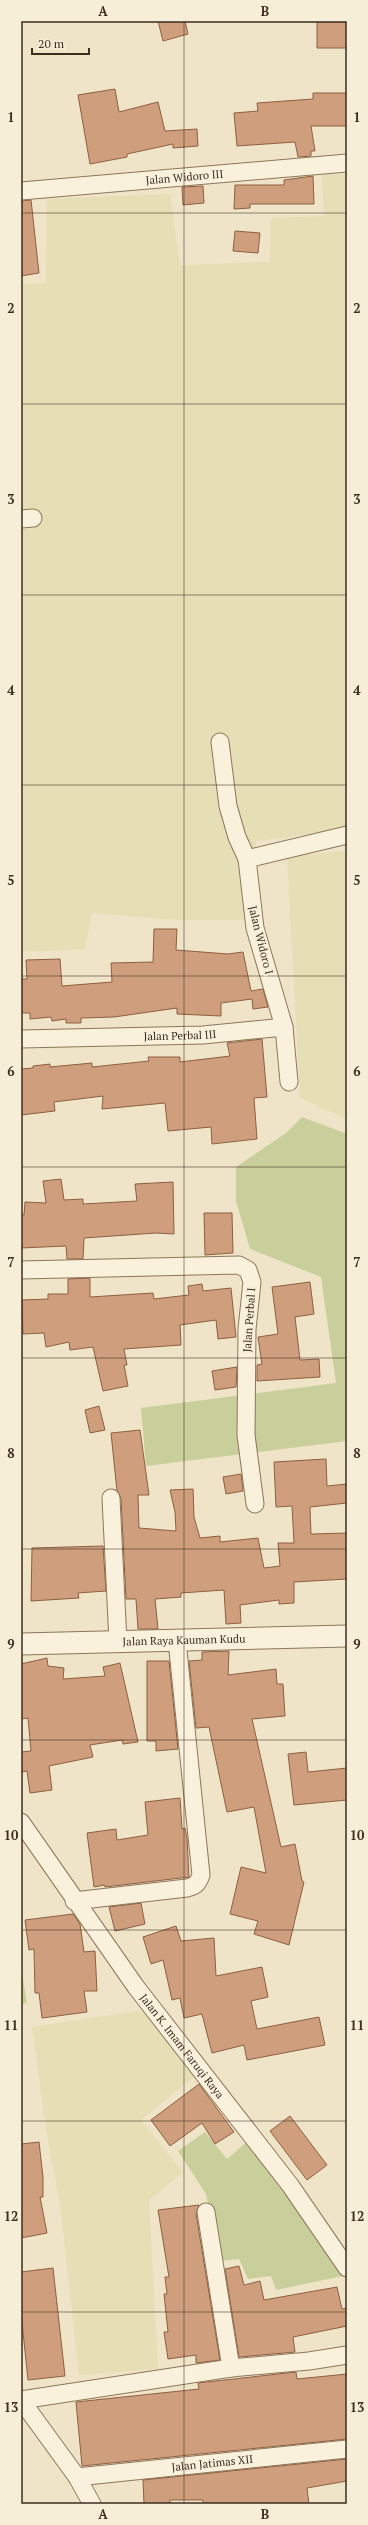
<svg xmlns="http://www.w3.org/2000/svg" width="368" height="2525" font-family="'PT Serif',serif">
	<rect width="100%" height="100%" fill="#f0e4c8"/>
	<!-- farmland -->
	<path fill="#e6deb5" d="M347,174V830L256,841L257,920H176L92,913L85,949L21,952V284L46,283L47,199L170,194L180,265L270,262L271,218L324,216L322,175Z
		M347,851V1119L300,1098L287,856Z
		M144,2010L199,2073L141,2120L183,2173L149,2200L158,2369L79,2375L60,2203L48,2142L32,2027Z"/>
	<!-- green -->
	<path fill="#c9cf9b" d="M302,1117L347,1134V1441L146,1466L141,1408L336,1383L321,1277L250,1249L236,1201V1167L286,1133Z
		M21,1967L27,2003L21,2004Z
		M205,2132L227,2159L249,2140L343,2276L276,2290L271,2276L248,2279L239,2259L219,2261L206,2194L178,2151Z"/>
	<!-- building -->
	<path fill="#cf9f7d" stroke="#8d5f41" d="M158,21H185L188,34L163,41Z
		M317,21H347V48H317Z
		M115,89L119,112L158,102L165,131L197,129L198,146L173,148V144L127,154V157L90,164L78,95Z
		M313,93H347V126H311L315,151H311V156L298,157L295,142L237,146L234,113L258,111L257,103L313,99Z
		M313,176L314,204H250V208L234,209L235,185H284V180Z
		M203,186L204,203L183,205L182,187Z
		M31,200L39,273L21,276V201Z
		M235,231L260,233L258,253L233,251Z
		M154,929H177L176,950L228,954L243,952L251,991L263,989L268,1007L253,1009L252,999L221,1003V1016L177,1014V1008L114,1017L81,1018V1023H66V1019L52,1021L51,1017L30,1019V1013H21V979H27L26,960L60,959L62,986L112,982L111,963L153,962Z
		M262,1039L267,1097L254,1098L257,1139L212,1144L211,1127L168,1131L165,1103L102,1109L103,1096L54,1102L55,1111L21,1115V1069L33,1068V1066L50,1064V1067L92,1063V1067L149,1061L148,1057H180V1062L230,1056L227,1043Z
		M61,1179L64,1200L83,1199V1204L137,1201L135,1184L173,1182L174,1234L156,1233L84,1238L83,1259H67L66,1246L21,1248V1215H24L25,1202L46,1203L43,1181Z
		M204,1213H232L233,1253L205,1255Z
		M90,1278V1297L153,1293L154,1299L189,1295L188,1286L202,1284L203,1291L231,1288L236,1337L218,1339L216,1320L180,1325L181,1345L124,1349L127,1365H124L128,1386L103,1391L93,1347L70,1350L69,1342L46,1347L44,1333L23,1334L22,1300L48,1299V1294H68V1279Z
		M310,1282L314,1314L295,1317L300,1360L319,1359L320,1377L257,1381V1365L262,1364L258,1337L278,1334L272,1287Z
		M237,1367L236,1387L215,1390L212,1371Z
		M99,1406L105,1430L90,1433L85,1410Z
		M140,1430L149,1495H138L139,1528L176,1531L175,1512L170,1490L193,1489L194,1517L200,1538L220,1536V1542L258,1538L264,1568L280,1566L278,1543H294L292,1506L276,1507L274,1462L326,1459L327,1486L347,1484V1503L310,1507L311,1534L347,1533V1579L294,1582V1603L279,1604V1600L240,1605L241,1623L226,1624L224,1590L181,1593V1597L155,1599L158,1629H138L136,1599H126L121,1498L117,1491L111,1433Z
		M241,1474L243,1491L226,1494L223,1477Z
		M103,1546L106,1591L78,1593L79,1598L31,1601L32,1548Z
		M229,1651L228,1675L276,1669L277,1684H283L285,1716L252,1719L281,1847L295,1844L302,1881L304,1882L289,1945L254,1934L258,1921L230,1914L241,1867L266,1873L254,1807L227,1812L209,1727L196,1728L189,1661L202,1660V1652Z
		M47,1658L48,1666L64,1668L63,1679L105,1676L103,1667L120,1663L138,1742L123,1744L122,1740L90,1745L93,1757L49,1766L52,1790L30,1793L27,1771L22,1772L21,1759V1752L31,1751L28,1718L21,1719V1664Z
		M147,1661H169L178,1749L156,1751V1741H147Z
		M306,1752L308,1772L347,1768V1800L294,1805L288,1754Z
		M180,1798L182,1829L185,1828L187,1838L189,1877L105,1887L104,1885L94,1887L87,1833L116,1829L117,1840L148,1835L145,1802Z
		M141,1903L145,1924L115,1931L109,1907Z
		M73,1914L80,1924L84,1952L95,1951L97,1991H84L87,2012L42,2018L39,1993H35L34,1949L29,1950L25,1920Z
		M176,1926L181,1941L214,1938L216,1976L262,1967L268,1997L251,2001L257,2029L319,2017L325,2045L247,2060L244,2045L212,2053L202,2014L184,2018L180,1998L172,2000L163,1960L151,1964L143,1937Z
		M199,2084L234,2132L215,2144L202,2123L170,2146L151,2120Z
		M290,2116L327,2165L307,2180L270,2131Z
		M39,2142L43,2177V2197H40L47,2233L21,2238V2144Z
		M199,2205L196,2214L220,2360L196,2363V2355L168,2359L164,2332H168L164,2294H167L165,2277H169L158,2210Z
		M239,2266L244,2285L260,2281L264,2300L337,2287L342,2309L347,2308V2326L293,2337L295,2352L239,2357L225,2269Z
		M53,2268L65,2376L28,2380L21,2313V2272Z
		M296,2372L297,2379L347,2374V2439L82,2466L76,2402L199,2389L198,2383Z
		M347,2459V2481L307,2488L309,2504H203V2500H170V2504H144L143,2480Z"/>
	<g fill="none" stroke-linecap="round" stroke-linejoin="round">
		<defs>
			<g id="minor">
				<path id="s1" d="M21,191L347,163"/>
				<path d="M21,519L33,518"/>
				<path d="M220,742L228,806L237,837L247,859"/>
				<path d="M284,1027L255,928L247,859L347,835"/>
				<path id="s2" d="M21,1039L203,1035L284,1027L289,1082"/>
				<path d="M21,1270L239,1265L248,1270L252,1282L247,1329L246,1435L255,1504"/>
				<path d="M111,1498L118,1642"/>
				<path id="s3" d="M21,1822L136,1987L290,2185L347,2268"/>
				<path d="M74,1901L187,1888C195,1886 198,1884 201,1875L177,1641"/>
				<path d="M206,2212L231,2368"/>
				<path d="M21,2400L231,2368L309,2361L347,2355"/>
				<path d="M21,2400L77,2477L92,2504"/>
				<path id="s4" d="M77,2477L347,2449"/>
			</g>
			<g id="tertiary">
				<path id="s5" d="M21,1644L347,1636"/>
			</g>
		</defs>
		<!-- minor casing -->
		<use href="#minor" stroke="#8d765c" stroke-width="19"/>
		<!-- tertiary casing -->
		<use href="#tertiary" stroke="#8d765c" stroke-width="23"/>
		<!-- minor -->
		<use href="#minor" stroke="#faf1dc" stroke-width="17"/>
		<!-- tertiary -->
		<use href="#tertiary" stroke="#faf1dc" stroke-width="21"/>
	</g>
	<!-- grid -->
	<path fill="none" stroke="#3d2e20" stroke-width="1" stroke-opacity="0.55" d="M184,21V2504M21,213H347M21,404H347M21,595H347M21,785H347M21,976H347M21,1167H347M21,1358H347M21,1549H347M21,1740H347M21,1930H347M21,2121H347M21,2312H347"/>
	<g text-anchor="middle" dominant-baseline="central" stroke-width="4" stroke-linejoin="round" paint-order="stroke">
		<!-- street labels -->
		<g font-size="11" fill="#3d2e20" stroke="#f7eed8">
			<text stroke="none"><textPath href="#s1" startOffset="164">Jalan Widoro III</textPath></text>
			<text transform="translate(261 940) rotate(76)">Jalan Widoro I</text>
			<text stroke="none"><textPath href="#s2" startOffset="159">Jalan Perbal III</textPath></text>
			<text transform="translate(249 1320) rotate(-86)">Jalan Perbal I</text>
			<text stroke="none"><textPath href="#s5" startOffset="163">Jalan Raya Kauman Kudu</textPath></text>
			<text stroke="none"><textPath href="#s3" startOffset="276">Jalan K. Imam Faruqi Raya</textPath></text>
			<text stroke="none"><textPath href="#s4" startOffset="136">Jalan Jatimas XII</textPath></text>
		</g>
	</g>
	<!-- border -->
	<rect width="368" height="2525" fill="none" stroke="#f7eed8" stroke-width="44"/>
	<!-- scale -->
	<path d="M32 48v6h57v-6" fill="none" stroke="#3d2e20" stroke-width="2"/>
	<text x="38" y="48" font-size="12" fill="#3d2e20" stroke="#f7eed8" stroke-width="3" paint-order="stroke">20 m</text>
	<rect x="22" y="22" width="324" height="2481" fill="none" stroke="#3d2e20" stroke-width="1.5"/>
	<g font-size="13" text-anchor="middle" font-weight="bold" fill="#3d2e20">
		<text x="103" y="16">A</text>
		<text x="265" y="16">B</text>
		<text x="11" y="122">1</text>
		<text x="357" y="122">1</text>
		<text x="11" y="313">2</text>
		<text x="357" y="313">2</text>
		<text x="11" y="504">3</text>
		<text x="357" y="504">3</text>
		<text x="11" y="695">4</text>
		<text x="357" y="695">4</text>
		<text x="11" y="885">5</text>
		<text x="357" y="885">5</text>
		<text x="11" y="1076">6</text>
		<text x="357" y="1076">6</text>
		<text x="11" y="1267">7</text>
		<text x="357" y="1267">7</text>
		<text x="11" y="1458">8</text>
		<text x="357" y="1458">8</text>
		<text x="11" y="1649">9</text>
		<text x="357" y="1649">9</text>
		<text x="11" y="1840">10</text>
		<text x="357" y="1840">10</text>
		<text x="11" y="2030">11</text>
		<text x="357" y="2030">11</text>
		<text x="11" y="2221">12</text>
		<text x="357" y="2221">12</text>
		<text x="11" y="2412">13</text>
		<text x="357" y="2412">13</text>
		<text x="103" y="2519">A</text>
		<text x="265" y="2519">B</text>
	</g>
</svg>
